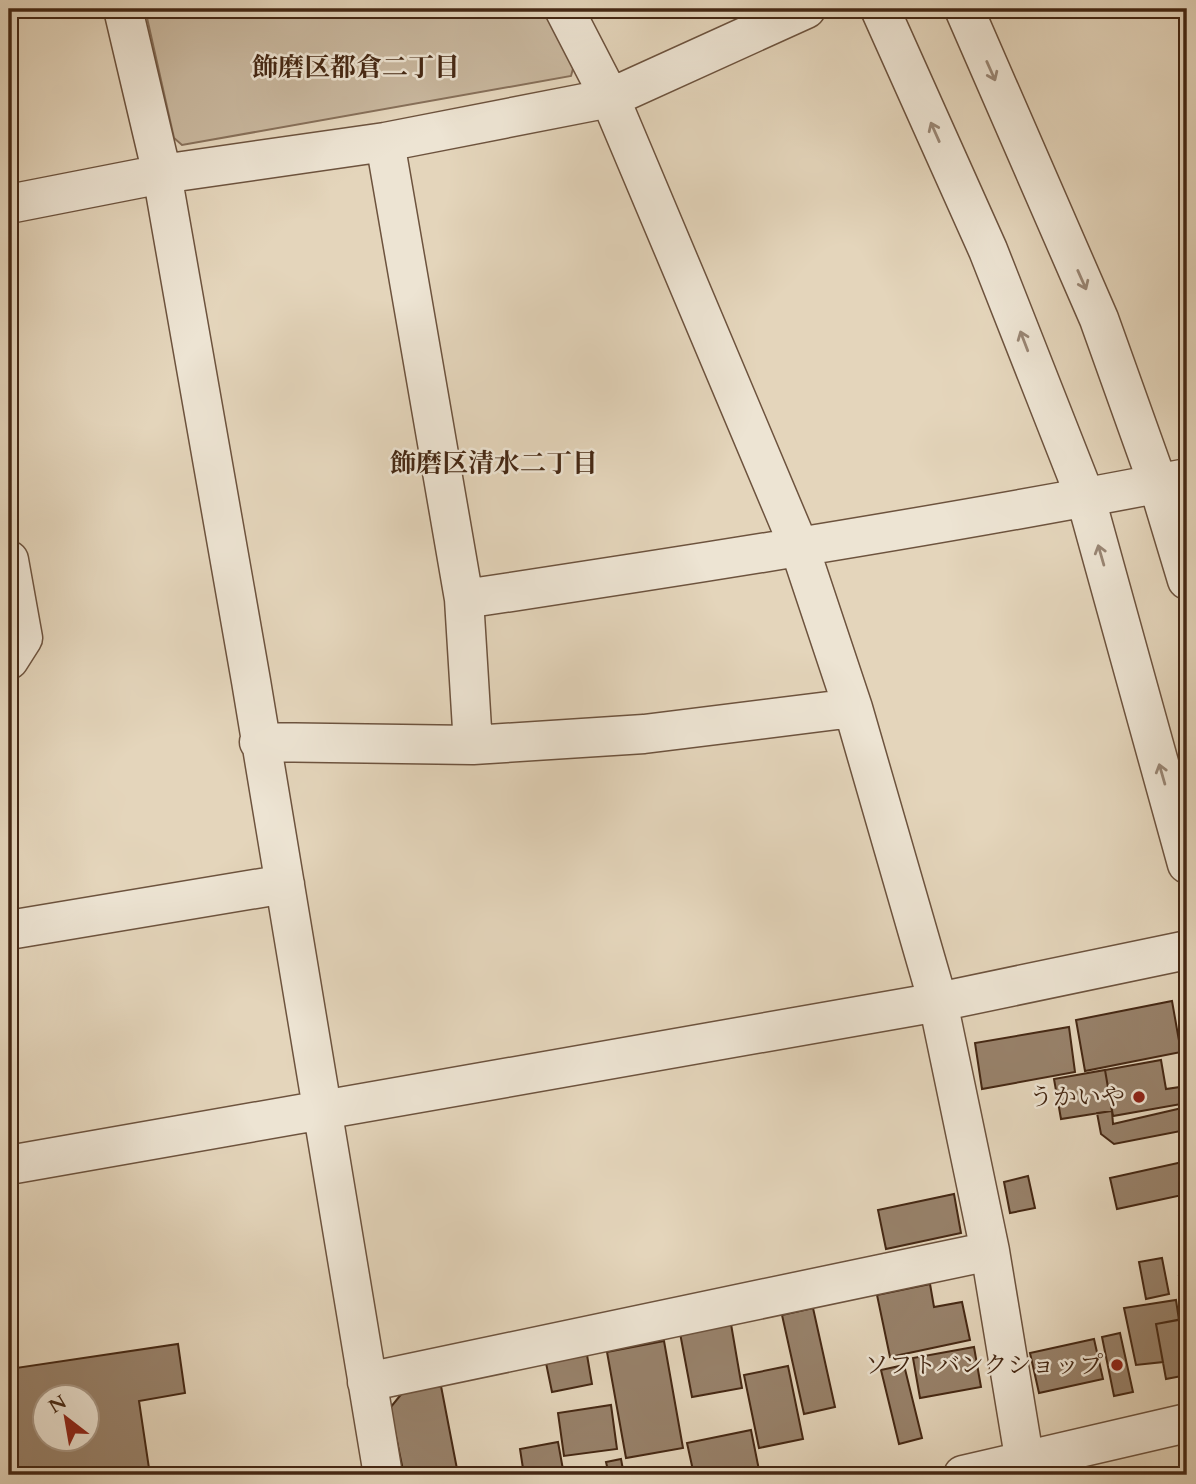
<svg xmlns="http://www.w3.org/2000/svg" width="1196" height="1484" font-family="Cardo,'Noto Serif JP',serif">
	<rect width="100%" height="100%" fill="#e4d5bb"/>
	<filter id="stains"><feTurbulence type="fractalNoise" baseFrequency=".00286" numOctaves="4"/><feColorMatrix values="0 0 0 0 .2 0 0 0 0 .09 0 0 0 0 .02 0 0 0 .5 -.17"/></filter>
	<radialGradient id="worn" r=".72"><stop offset=".6" stop-color="#630" stop-opacity="0"/><stop offset="1" stop-color="#630" stop-opacity=".3"/></radialGradient>
	<!-- green -->
	<path fill="#c9b89f" stroke="#87705a" stroke-width="2" d="M145,9H545L574,65L571,76L182,145L174,138Z"/>
	<!-- building -->
	<path fill="#98826b" stroke="#452814" stroke-width="2" fill-rule="evenodd" d="M1172,1001L1181,1052L1085,1071L1076,1020Z
		M1069,1027L1075,1072L982,1089L975,1043Z
		M1161,1060L1166,1089L1187,1086V1103L1113,1116L1105,1070Z
		M1105,1070L1112,1111L1061,1119L1054,1079Z
		M1182,1108L1186,1130L1114,1144L1101,1134L1097,1113L1112,1111L1113,1124Z
		M1187,1161V1194L1117,1209L1110,1178Z
		M1028,1176L1035,1208L1010,1213L1004,1182Z
		M954,1194L961,1233L886,1249L878,1210Z
		M1162,1258L1169,1294L1146,1299L1139,1262Z
		M1187,1275V1314H1186L1179,1276Z
		M930,1284L934,1307L962,1302L970,1340L890,1357L877,1295Z
		M1176,1300L1179,1320L1156,1324L1163,1362L1136,1365L1124,1308Z
		M813,1308L835,1407L804,1414L782,1315Z
		M1187,1318V1375L1166,1379L1156,1324Z
		M731,1324L742,1388L692,1397L680,1333Z
		M1120,1333L1133,1392L1114,1396L1102,1337Z
		M1094,1339L1103,1379L1039,1393L1030,1353Z
		M664,1341L683,1448L626,1458L607,1352Z
		M178,1344L185,1393L139,1401L150,1475H9V1369ZM46,1396H88V1438H46Z
		M974,1347L981,1387L920,1398L913,1358Z
		M587,1355L592,1384L552,1392L546,1363Z
		M904,1365L922,1438L899,1444L881,1370Z
		M788,1366L803,1439L759,1448L744,1375Z
		M441,1386L457,1469L404,1475L390,1408L403,1392Z
		M611,1405L617,1449L564,1456L558,1413Z
		M751,1430L760,1475H694L687,1443Z
		M558,1442L564,1475H524L520,1449Z
		M621,1459L624,1475H609L606,1462Z"/>
	<g fill="none" stroke-linecap="round" stroke-linejoin="round">
		<defs>
			<path id="minor" d="M123,9L162,174L251,681L383,1475
				M564,9L610,98L800,549L853,708L938,1002L990,1251L1027,1475
				M880,9L988,250L1086,499L1187,864
				M964,9L1099,319L1158,484L1187,580
				M385,142L464,599L473,745
				M9,204L162,174L385,142L610,98L806,9
				M9,560L23,638L9,660
				M464,599C706,563 947,525 1187,478
				M259,742L473,745L644,734L853,708
				M9,930L285,884
				M9,1165L938,1002L1187,950
				M367,1382L990,1251
				M963,1475L1187,1423"/>
		</defs>
		<!-- minor casing -->
		<use href="#minor" stroke="#6d533e" stroke-width="41"/>
		<!-- minor -->
		<use href="#minor" stroke="#ede4d3" stroke-width="38"/>
	</g>
	<!-- one-way arrows -->
	<defs><path id="oneway-shaft" d="M-6 0H5M1.5-3L5.5 0L1.5 3" fill="none" stroke-width="1.6" stroke-linecap="round" stroke-linejoin="round" transform="scale(1.75)"/></defs>
	<g stroke="#998674">
		<use href="#oneway-shaft" transform="translate(991 71) rotate(66)"/>
		<use href="#oneway-shaft" transform="translate(935 132) rotate(-114)"/>
		<use href="#oneway-shaft" transform="translate(1082 280) rotate(66)"/>
		<use href="#oneway-shaft" transform="translate(1024 341) rotate(-111)"/>
		<use href="#oneway-shaft" transform="translate(1101 555) rotate(-106)"/>
		<use href="#oneway-shaft" transform="translate(1162 774) rotate(-106)"/>
	</g>
	<!-- markers -->
	<g fill="#8f2418" stroke="#ede4d3" stroke-width="2.5">
		<circle cx="1139" cy="1097" r="7"/>
		<circle cx="1117" cy="1365" r="7"/>
	</g>
	<g text-anchor="middle" dominant-baseline="central" stroke-width="5" stroke-linejoin="round" paint-order="stroke">
		<!-- poi labels -->
		<g font-size="24" fill="#452814" stroke="#ede4d3" text-anchor="end">
			<text x="1125" y="1097">うかいや</text>
			<text x="1103" y="1365">ソフトバンクショップ</text>
		</g>
		<!-- neighbourhood labels -->
		<g font-size="26" font-weight="bold" fill="#452814" stroke="#ede4d3">
			<text x="356" y="67">飾磨区都倉二丁目</text>
			<text x="494" y="463">飾磨区清水二丁目</text>
		</g>
	</g>
	<!-- margin -->
	<rect width="1196" height="1484" fill="none" stroke="#e4d5bb" stroke-width="35"/>
	<rect x="10" y="10" width="1175" height="1463" fill="none" stroke="#452814" stroke-width="3.5"/>
	<rect x="18" y="18" width="1161" height="1449" fill="none" stroke="#452814" stroke-width="2"/>
	<!-- north arrow -->
	<g transform="translate(66 1418) rotate(329)"><circle r="33" fill="#ede4d3" stroke="#aa9987" stroke-width="2"/>
	<path d="M0-5L12 26L0 18L-12 26Z" fill="#8f2418"/>
	<text y="-10" font-size="19" font-weight="bold" text-anchor="middle" fill="#452814">N</text>
	</g>
	<rect width="100%" height="100%" filter="url(#stains)"/>
	<rect width="100%" height="100%" fill="url(#worn)"/>
</svg>
